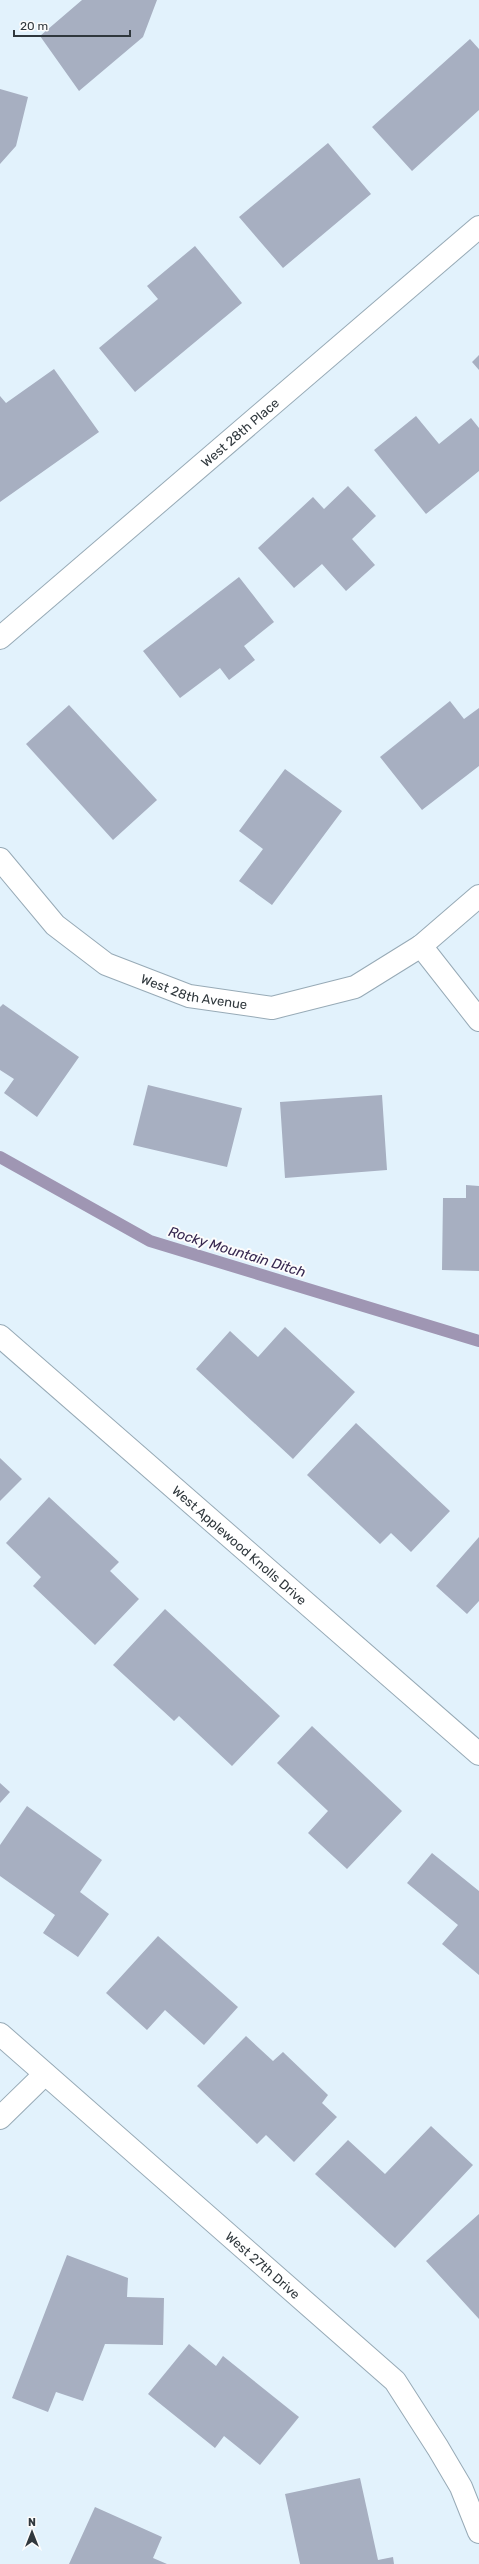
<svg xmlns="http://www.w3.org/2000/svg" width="479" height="2564" font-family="Rubik,sans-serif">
	<rect width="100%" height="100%" fill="#e2f2fc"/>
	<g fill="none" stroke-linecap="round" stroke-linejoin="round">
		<!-- stream -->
		<path stroke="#9f96b3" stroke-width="12" d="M0,1157L150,1241L479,1341"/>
	</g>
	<!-- building -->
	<path fill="#a7afc1" d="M82,0H157L143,37L79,91L40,36Z
		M470,39L479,49V110L412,171L372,127Z
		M0,89L28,97L16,146L0,164Z
		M328,143L371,194L283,268L239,217Z
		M195,246L242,303L135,392L99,348L158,299L147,286Z
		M479,355V370L472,362Z
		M54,369L99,432L0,502V396L6,403Z
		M416,416L439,444L471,418L479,428V471L426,514L374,450Z
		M348,486L376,516L352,539L375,565L346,591L322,564L294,588L258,548L313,497L324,509Z
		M239,577L274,622L244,646L255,660L229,680L220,668L180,698L143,651Z
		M450,701L464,719L479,708V766L422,810L380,757Z
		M69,705L157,800L113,840L26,744Z
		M285,769L342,811L272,905L239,881L263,849L239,831Z
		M3,1004L79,1057L37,1117L4,1093L14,1079L0,1070V1007Z
		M148,1085L242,1108L227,1167L133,1145Z
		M382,1095L387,1170L285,1178L280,1102Z
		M466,1185L479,1186V1271L442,1270L443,1198H466Z
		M285,1327L355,1392L293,1459L196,1369L230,1331L258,1357Z
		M356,1423L450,1511L411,1552L391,1533L380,1544L307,1475Z
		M0,1458L22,1479L0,1501Z
		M49,1497L119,1562L110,1571L139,1599L95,1645L33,1586L41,1577L6,1543Z
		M479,1537V1601L467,1614L436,1586Z
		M165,1609L280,1716L232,1766L179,1716L174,1721L113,1665Z
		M312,1726L402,1811L347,1869L308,1833L328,1811L277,1763Z
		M0,1783L10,1792L0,1803Z
		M27,1806L102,1860L80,1892L109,1914L78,1957L43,1933L55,1915L0,1876V1845Z
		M432,1853L479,1891V1975L442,1944L458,1925L407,1883Z
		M158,1936L238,2007L204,2045L165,2010L147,2030L106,1993Z
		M246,2036L273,2061L283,2052L328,2095L322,2103L337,2117L294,2162L266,2135L257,2144L197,2086Z
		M431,2126L473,2165L395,2248L315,2174L348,2140L385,2174Z
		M479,2214V2319L426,2261Z
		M67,2255L128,2278L127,2297L164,2298L163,2345L105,2344L83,2401L56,2392L48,2412L12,2398Z
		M189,2344L216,2366L223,2356L299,2417L260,2465L224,2436L215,2448L148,2394Z
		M360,2478L378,2560L393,2557L394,2564H300L285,2494Z
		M95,2507L162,2537L153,2558L167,2564H69Z"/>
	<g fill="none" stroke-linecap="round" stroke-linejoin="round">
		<defs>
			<g id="minor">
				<path id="s1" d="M0,638L479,227"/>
				<path id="s2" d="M0,859L55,925L106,964L189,996L272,1008L355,987L421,946L479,896"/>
				<path d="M421,946L479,1020"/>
				<path id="s3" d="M0,1336L479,1754"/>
				<path id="s4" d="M0,2034L395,2381L438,2448L461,2487L479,2532"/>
				<path d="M0,2118L45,2074"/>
			</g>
		</defs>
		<!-- minor casing -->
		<use href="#minor" stroke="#97aab6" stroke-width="24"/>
		<!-- minor -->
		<use href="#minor" stroke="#fff" stroke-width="22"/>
	</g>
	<g text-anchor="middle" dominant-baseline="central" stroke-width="4" stroke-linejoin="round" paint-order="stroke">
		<!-- street labels -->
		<g font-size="13" fill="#30383d" stroke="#fcfcfc">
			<text stroke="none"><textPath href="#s1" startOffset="316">West 28th Place</textPath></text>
			<text stroke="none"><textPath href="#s2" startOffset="243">West 28th Avenue</textPath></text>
			<text stroke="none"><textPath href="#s3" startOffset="318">West Applewood Knolls Drive</textPath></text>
			<text stroke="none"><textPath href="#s4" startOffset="350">West 27th Drive</textPath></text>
		</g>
		<!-- water labels -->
		<g font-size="14" font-style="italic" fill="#35264e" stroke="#fcfcfc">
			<text transform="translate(237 1252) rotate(17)">Rocky Mountain Ditch</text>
		</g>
	</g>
	<!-- north arrow -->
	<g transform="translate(32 2532)" stroke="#fcfcfc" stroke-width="3" paint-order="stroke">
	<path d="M0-3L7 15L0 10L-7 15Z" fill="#30383d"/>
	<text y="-6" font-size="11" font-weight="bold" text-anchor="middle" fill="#30383d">N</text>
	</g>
	<!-- scale -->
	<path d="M14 30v6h116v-6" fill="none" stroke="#30383d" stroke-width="2"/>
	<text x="20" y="30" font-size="12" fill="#30383d" stroke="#fcfcfc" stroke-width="3" paint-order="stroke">20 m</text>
</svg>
